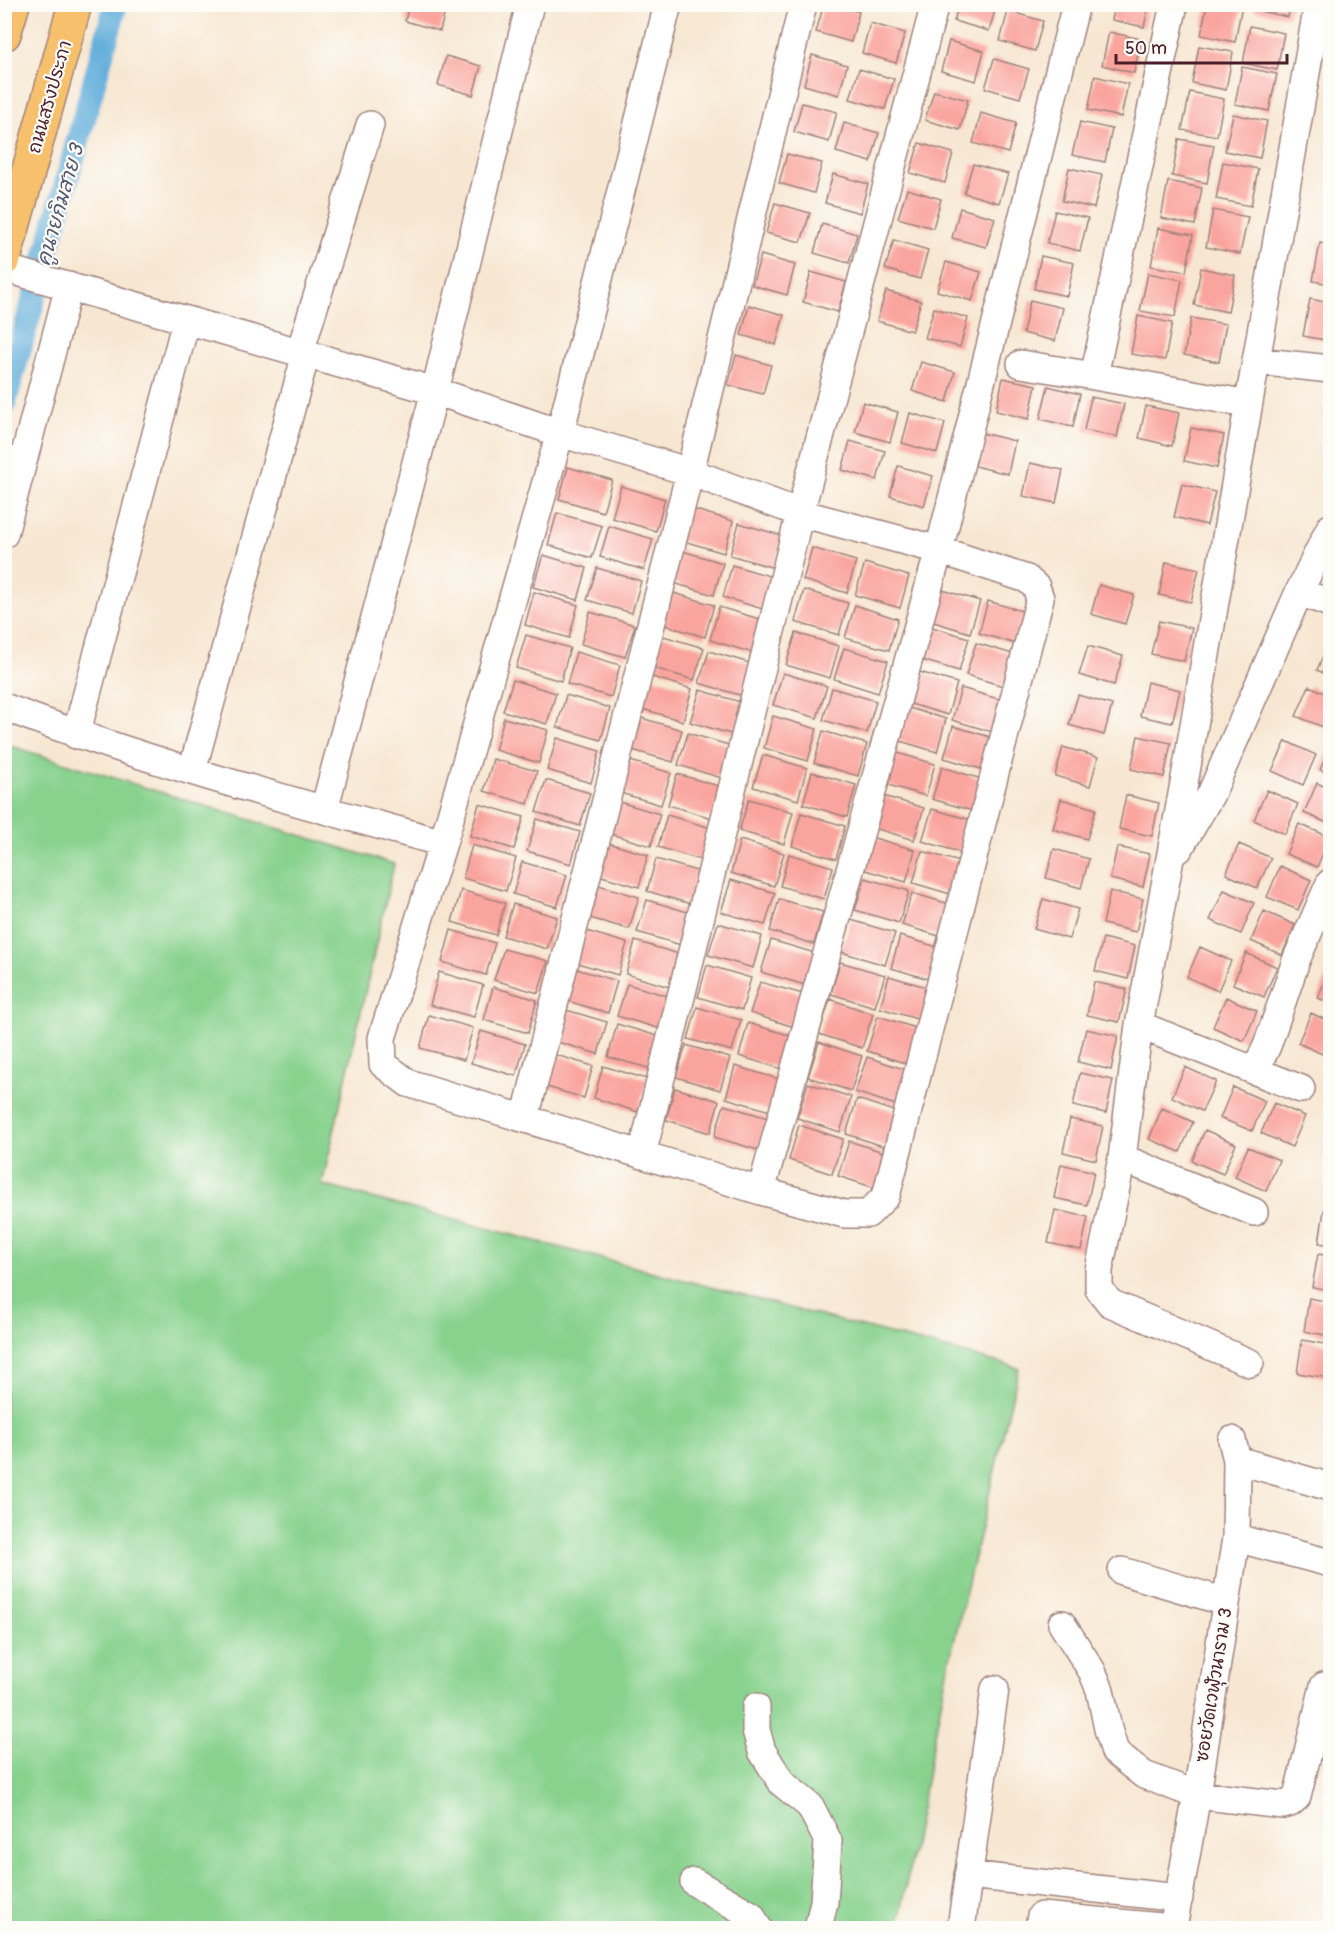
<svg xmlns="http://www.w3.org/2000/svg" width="1335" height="1933" font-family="Pangolin,'Playpen Sans Thai',sans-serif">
	<rect width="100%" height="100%" fill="#fdfcf7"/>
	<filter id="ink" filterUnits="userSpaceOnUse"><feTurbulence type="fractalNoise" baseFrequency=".0167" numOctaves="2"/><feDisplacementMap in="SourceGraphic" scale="12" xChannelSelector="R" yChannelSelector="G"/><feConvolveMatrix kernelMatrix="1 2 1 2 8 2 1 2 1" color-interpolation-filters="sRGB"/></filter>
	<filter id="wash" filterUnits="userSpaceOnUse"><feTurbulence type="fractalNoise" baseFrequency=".008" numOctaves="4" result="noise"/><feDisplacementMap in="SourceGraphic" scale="24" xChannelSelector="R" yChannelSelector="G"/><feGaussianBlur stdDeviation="1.35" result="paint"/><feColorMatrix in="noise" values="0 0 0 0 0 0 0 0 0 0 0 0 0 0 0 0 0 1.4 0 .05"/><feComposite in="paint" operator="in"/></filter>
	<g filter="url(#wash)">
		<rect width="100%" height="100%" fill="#f7e7d2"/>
		<!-- green -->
		<path fill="#88d28e" stroke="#69785c" stroke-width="1.5" d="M4,744L394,864L322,1185L1019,1368L947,1671L898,1928H5Z"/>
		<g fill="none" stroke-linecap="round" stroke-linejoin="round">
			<!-- canal -->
			<path stroke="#62aedb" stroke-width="24" d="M4,405L116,4"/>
		</g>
		<g id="blocks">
			<!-- building -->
			<path fill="#faa49e" d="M409,4H447L440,31L405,21Z
				M824,4H832L859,12L851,42L816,32Z
				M892,4H914L913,11Z
				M959,4H997L989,31L954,21Z
				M1115,4H1149L1144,27L1112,20Z
				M1207,4L1242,5L1235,42L1201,35Z
				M1255,4H1291L1288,17L1254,10Z
				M1008,11L1043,21L1035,51L1000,41Z
				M870,23L905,33L896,63L862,53Z
				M1250,26L1284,33L1277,70L1243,63Z
				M1109,32L1141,39L1134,73L1102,65Z
				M949,41L984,51L976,81L941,71Z
				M1199,46L1233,52L1226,90L1192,83Z
				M812,55L847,65L839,95L804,85Z
				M446,56L481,66L473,95L438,85Z
				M994,59L1029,69L1020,98L985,88Z
				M1242,67L1277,74L1269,111L1235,104Z
				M859,69L894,79L885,109L850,99Z
				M1095,76L1128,84L1121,117L1088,110Z
				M934,91L968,100L960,130L925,120Z
				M1190,92L1224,99L1217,136L1182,130Z
				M802,103L837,112L829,142L794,132Z
				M981,113L1016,123L1008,153L973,143Z
				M1233,114L1267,121L1260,158L1225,151Z
				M1080,122L1112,129L1105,162L1072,155Z
				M844,123L879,133L871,162L836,152Z
				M1179,139L1214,145L1207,183L1172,176Z
				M919,143L953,153L945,183L910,173Z
				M787,154L822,163L814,193L779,183Z
				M1223,162L1258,169L1251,206L1216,199Z
				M973,164L1008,174L999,203L964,193Z
				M1069,168L1102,175L1094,208L1062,201Z
				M833,174L868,184L860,213L825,203Z
				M1168,181L1202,188L1195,225L1161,218Z
				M907,189L941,199L933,228L898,218Z
				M775,203L810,213L801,242L766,233Z
				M960,208L995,218L986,247L952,238Z
				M1213,210L1248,217L1240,254L1206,247Z
				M1055,211L1088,218L1080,251L1047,243Z
				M822,224L857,234L849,263L814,253Z
				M1158,228L1193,235L1186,272L1151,266Z
				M894,240L928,250L920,279L885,269Z
				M1320,243L1330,245V284L1313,281Z
				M761,255L795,265L787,295L752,285Z
				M1041,256L1074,263L1067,296L1034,289Z
				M946,262L981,272L972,301L937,291Z
				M1201,268L1235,275L1228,312L1194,305Z
				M811,272L846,282L838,312L803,302Z
				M1148,273L1182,280L1175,317L1140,311Z
				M886,291L921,301L912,331L877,321Z
				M1310,299L1330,303V341L1303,336Z
				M1030,300L1063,308L1055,341L1023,333Z
				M749,305L784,315L776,345L741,335Z
				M934,308L968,318L960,347L925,338Z
				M1138,316L1172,323L1165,360L1131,354Z
				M1191,318L1226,324L1219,362L1184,355Z
				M736,355L771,365L763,394L728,385Z
				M921,362L955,372L947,402L912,391Z
				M1003,378L1036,385L1029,419L996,411Z
				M1048,386L1080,394L1073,427L1040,419Z
				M1091,397L1124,404L1117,437L1084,430Z
				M863,402L898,412L890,442L855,432Z
				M1146,406L1179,413L1172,446L1139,438Z
				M910,413L945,423L937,453L902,443Z
				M1191,428L1224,435L1217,468L1184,461Z
				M982,433L1015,441L1008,474L975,466Z
				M850,441L885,451L877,480L842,470Z
				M1030,463L1063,470L1056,503L1023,496Z
				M898,466L933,476L924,506L890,496Z
				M568,467L612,480L603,512L559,499Z
				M1182,484L1215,492L1207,525L1174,517Z
				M621,486L665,499L656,531L612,518Z
				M689,508L733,521L724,553L680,540Z
				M557,513L602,526L592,558L548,545Z
				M739,523L783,536L774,568L730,555Z
				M609,526L653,539L644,570L600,557Z
				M812,548L856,561L847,593L803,580Z
				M679,550L723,563L714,595L670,582Z
				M543,555L587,568L578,600L533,587Z
				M1166,562L1199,569L1191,602L1159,595Z
				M865,563L909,576L900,608L855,595Z
				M732,565L776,578L766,610L723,597Z
				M597,568L641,581L632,613L587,600Z
				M1099,585L1134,595L1125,624L1091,614Z
				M936,588L980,601L970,633L927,620Z
				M804,590L848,603L839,635L795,622Z
				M534,592L578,605L569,638L525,625Z
				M670,592L714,605L705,637L661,624Z
				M988,601L1032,614L1022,646L979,633Z
				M855,605L898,619L889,650L845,638Z
				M719,607L763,620L753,653L710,640Z
				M590,612L635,625L625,657L581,644Z
				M1159,621L1192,628L1184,661L1151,654Z
				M925,625L969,638L959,671L915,658Z
				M796,633L839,646L830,678L786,665Z
				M526,635L570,648L561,681L516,668Z
				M660,635L704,648L694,680L651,667Z
				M1330,639V676L1317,670Z
				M976,643L1019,656L1010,688L966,675Z
				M1088,646L1123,656L1114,685L1079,675Z
				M844,648L888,661L878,693L834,679Z
				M709,651L753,664L743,696L699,683Z
				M576,652L620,665L611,697L567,684Z
				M913,670L957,683L948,715L904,702Z
				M783,673L827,686L817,718L773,705Z
				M649,676L692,689L683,721L639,708Z
				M513,680L556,693L547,724L503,711Z
				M1147,682L1180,690L1172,723L1140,716Z
				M1309,686L1330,695V723L1328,729L1296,716Z
				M832,688L876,701L867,733L823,720Z
				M961,688L1005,701L996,733L952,720Z
				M700,690L744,703L734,735L690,722Z
				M566,695L610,708L601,740L557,727Z
				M1078,695L1112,705L1104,735L1069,725Z
				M902,706L946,719L937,752L893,739Z
				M773,716L817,729L808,761L764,748Z
				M638,717L682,730L673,762L629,749Z
				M504,718L548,730L539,763L495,750Z
				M953,726L997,739L988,771L944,758Z
				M823,731L867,744L858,776L814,763Z
				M688,733L732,746L722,778L678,765Z
				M1138,736L1171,743L1164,777L1131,769Z
				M557,738L600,751L591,783L547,770Z
				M1286,741L1316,755L1303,785L1272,771Z
				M1063,747L1098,757L1090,786L1055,776Z
				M1330,747V775L1320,770Z
				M891,751L935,764L926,796L882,783Z
				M763,755L807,768L798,800L753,787Z
				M493,759L537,771L528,804L484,791Z
				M627,760L671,773L661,805L617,792Z
				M942,767L985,780L976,812L932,799Z
				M812,772L856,785L847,817L803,804Z
				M677,774L722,787L712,818L668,805Z
				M546,780L590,793L580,826L536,812Z
				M1317,783L1330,789V824L1304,813Z
				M1267,790L1298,804L1285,834L1254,820Z
				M880,795L924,808L914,840L871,827Z
				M1126,795L1159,803L1152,836L1119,829Z
				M749,799L793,812L784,844L739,831Z
				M1061,799L1096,809L1087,839L1053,829Z
				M616,801L660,814L651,846L607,833Z
				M479,804L524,817L514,849L470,836Z
				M932,809L975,821L966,854L922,841Z
				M801,813L845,826L836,859L792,846Z
				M667,815L711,828L701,860L658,847Z
				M537,819L580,832L571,864L527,851Z
				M1299,824L1330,837L1317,867L1286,854Z
				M871,837L915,850L906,882L862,869Z
				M740,840L784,853L774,886L731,873Z
				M605,842L648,855L639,887L595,874Z
				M1239,844L1271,858L1257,888L1226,874Z
				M472,845L516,858L506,891L463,878Z
				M1117,847L1150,854L1143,887L1110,879Z
				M1054,849L1089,859L1081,888L1046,878Z
				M922,851L967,864L957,896L913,883Z
				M789,854L833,867L824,899L780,886Z
				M656,859L700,872L691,904L647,891Z
				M522,862L567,875L557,907L513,894Z
				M1280,866L1311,880L1298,910L1267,897Z
				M865,878L909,891L899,923L855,910Z
				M731,880L775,893L765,925L721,912Z
				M595,884L639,897L629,929L586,917Z
				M461,890L505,903L496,935L452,922Z
				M1224,890L1254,903L1241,934L1210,920Z
				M1110,891L1143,899L1136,932L1103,924Z
				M912,893L956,906L946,938L902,925Z
				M779,899L823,912L814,944L770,931Z
				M1043,899L1078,909L1069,939L1034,929Z
				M647,900L691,913L681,945L637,932Z
				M513,904L557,917L547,949L503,936Z
				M1264,911L1295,925L1282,955L1251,941Z
				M851,920L895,933L885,965L841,952Z
				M718,923L762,936L753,968L708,955Z
				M451,930L495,943L486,975L442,962Z
				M583,930L627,943L618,975L574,962Z
				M900,936L944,949L935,981L891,968Z
				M1103,938L1135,946L1128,979L1095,971Z
				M771,940L815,953L805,985L761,972Z
				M635,941L679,954L669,987L626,974Z
				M1200,947L1231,961L1218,991L1187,977Z
				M504,949L548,961L538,993L494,980Z
				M1246,953L1277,967L1264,997L1233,984Z
				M840,962L885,975L875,1007L831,994Z
				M707,965L751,978L742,1010L698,997Z
				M573,968L617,981L608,1013L564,1000Z
				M1330,968V1003L1318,998Z
				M439,972L483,985L474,1017L430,1005Z
				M889,976L933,989L924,1021L880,1008Z
				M760,982L803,994L794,1027L750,1013Z
				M1094,982L1127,989L1119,1022L1087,1015Z
				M627,984L671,997L661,1029L617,1016Z
				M493,987L537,1000L528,1033L484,1020Z
				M1226,997L1257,1011L1244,1041L1213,1027Z
				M830,999L873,1014L862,1048L819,1034Z
				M697,1007L741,1020L732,1051L688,1039Z
				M563,1009L607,1022L598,1054L554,1041Z
				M1311,1013L1330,1022L1329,1057L1298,1043Z
				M429,1015L473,1028L464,1060L420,1048Z
				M878,1016L922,1030L911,1065L867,1051Z
				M748,1023L792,1036L782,1069L739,1056Z
				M617,1024L661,1037L652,1069L608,1057Z
				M1086,1029L1118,1036L1111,1070L1078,1062Z
				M481,1031L525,1044L516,1076L471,1063Z
				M819,1042L862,1056L851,1091L808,1077Z
				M686,1045L730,1058L720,1090L676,1077Z
				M549,1053L593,1066L584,1098L540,1085Z
				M867,1057L910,1071L899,1106L855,1092Z
				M603,1066L647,1079L638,1112L594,1098Z
				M735,1066L779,1079L770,1111L726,1098Z
				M1185,1067L1216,1081L1202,1111L1172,1097Z
				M1080,1073L1113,1080L1106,1113L1073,1106Z
				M808,1083L851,1097L840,1132L797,1118Z
				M1233,1087L1265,1101L1252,1131L1220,1118Z
				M675,1088L719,1101L710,1133L666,1120Z
				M857,1099L900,1113L889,1148L846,1134Z
				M1274,1103L1305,1116L1292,1147L1261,1133Z
				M724,1105L768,1118L758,1150L714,1137Z
				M1162,1108L1193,1122L1180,1152L1149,1139Z
				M1070,1119L1103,1126L1096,1160L1063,1152Z
				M799,1125L843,1139L832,1174L789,1160Z
				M1205,1130L1236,1144L1223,1174L1192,1161Z
				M849,1141L892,1155L881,1190L838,1176Z
				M1248,1147L1279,1160L1266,1191L1235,1177Z
				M1061,1164L1094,1172L1087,1205L1054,1198Z
				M1329,1180H1330V1201H1326Z
				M1055,1210L1088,1217L1081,1250L1048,1243Z
				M1324,1210L1330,1211V1245L1319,1243Z
				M1318,1254L1330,1256V1290L1312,1287Z
				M1309,1298L1330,1302V1336L1304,1331Z
				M1302,1340L1330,1345V1378L1297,1373Z"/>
		</g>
	</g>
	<g filter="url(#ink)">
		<use href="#blocks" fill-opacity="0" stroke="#a0837e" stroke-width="1.5"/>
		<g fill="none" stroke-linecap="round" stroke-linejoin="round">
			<defs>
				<path id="minor" d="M1174,4L1094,376L1248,404
					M4,268L435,391L560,433L690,472L800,513L939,550L1027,579L1036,587L1040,598L886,1196L868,1214H844L761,1191L408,1083L383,1064L382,1038L443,843L560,433L668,4
					M300,352L370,125
					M1256,361L1330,369
					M1021,364L1094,376
					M4,534L69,286
					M1299,592L1330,603
					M4,707C147,762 296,802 443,843
					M76,735L186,321
					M192,771L306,354
					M324,810L435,391L530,4
					M1179,849L1211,794L1299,592L1330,528
					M1139,1025L1301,1089
					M1255,1070L1267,1046L1297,958L1330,883
					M525,1118L690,472L803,4
					M642,1155L800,513L935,4
					M1122,1158L1254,1212
					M761,1191L939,550L1076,4
					M1250,1363L1110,1303L1099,1289V1270L1122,1158L1139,1025L1185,778L1256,361L1318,4
					M1237,1460L1330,1487
					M1236,1538L1330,1563
					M1122,1571L1226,1602
					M1062,1624L1092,1671L1100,1690L1108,1729L1115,1752L1144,1775L1197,1795L1283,1805L1290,1803L1297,1797L1324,1686
					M756,1707V1730L762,1751L782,1783L810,1806L828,1841L824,1902L818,1928
					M968,1875L1179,1898
					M694,1882L751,1915L758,1928
					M961,1928L995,1689
					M1039,1928L1041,1916L1173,1928
					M1173,1928L1197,1795L1236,1538L1237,1460L1232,1440"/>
				<path id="major" d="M4,34L13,4
					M4,259L75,4"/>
			</defs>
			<!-- minor casing -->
			<use href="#minor" stroke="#a0837e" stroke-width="30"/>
			<!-- major casing -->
			<use href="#major" stroke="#a0837e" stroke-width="36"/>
			<!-- minor -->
			<use href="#minor" stroke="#fff" stroke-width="27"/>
			<!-- major -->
			<use href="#major" stroke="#f7c06c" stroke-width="33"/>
		</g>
	</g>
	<g text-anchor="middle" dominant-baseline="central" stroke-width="4.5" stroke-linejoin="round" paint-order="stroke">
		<!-- street labels -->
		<g font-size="18" fill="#4a1f2b" stroke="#fdfcf7">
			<text transform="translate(50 97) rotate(-74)">ถนนสรงประภา</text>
			<text transform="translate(1214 1685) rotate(-81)">ซอยวัดเวฬุวนาราม 3</text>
		</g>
		<!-- water labels -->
		<g font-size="20" font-style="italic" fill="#545871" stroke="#fdfcf7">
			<text transform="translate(60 205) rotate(-74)">คูนายกิมสาย 3</text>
		</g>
	</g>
	<!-- margin -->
	<rect width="1335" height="1933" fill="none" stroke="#fdfcf7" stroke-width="24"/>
	<!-- scale -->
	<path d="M1116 54v9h171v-9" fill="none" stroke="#4a1f2b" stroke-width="3"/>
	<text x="1125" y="54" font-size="18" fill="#4a1f2b" stroke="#fdfcf7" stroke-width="4.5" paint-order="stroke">50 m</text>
</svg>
